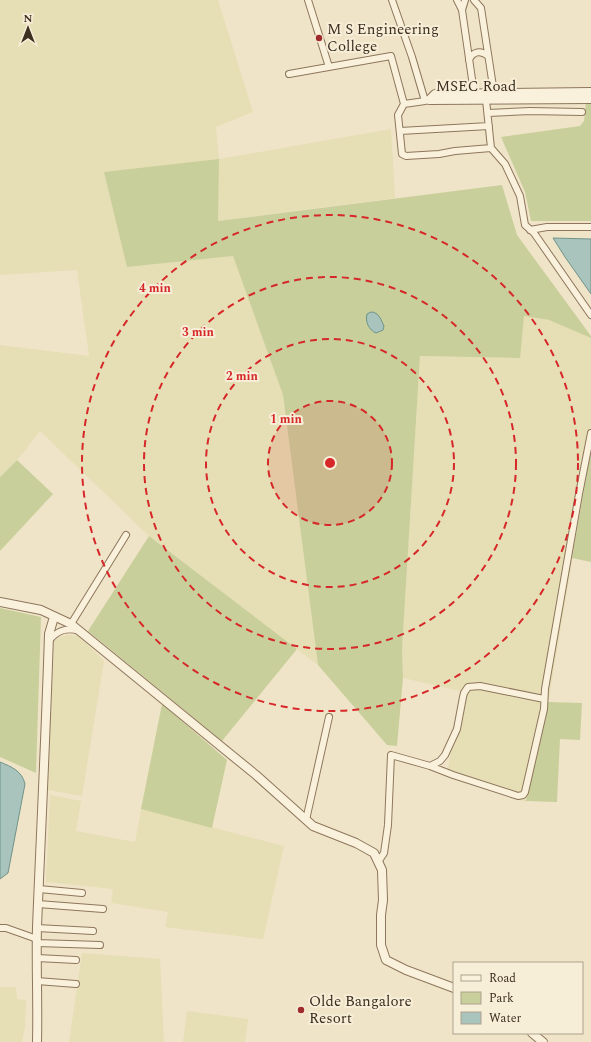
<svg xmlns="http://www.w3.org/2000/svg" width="591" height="1042" font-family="Spectral,serif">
	<rect width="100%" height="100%" fill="#f0e4c8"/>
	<!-- farmland -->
	<path fill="#e6deb5" d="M0,0H218L253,112L216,127L219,159L391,129L395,198L218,221L127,267L233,256L283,395L318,665L149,536L40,431L20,457L0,477V345L89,356L77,270L0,275Z
		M524,316L549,320L591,338V450L549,698L526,802L447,776L460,691L403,678L402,649L420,356L519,358Z
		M67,635L79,636L104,661L82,796L48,790L54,641L60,637Z
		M50,795L81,801L76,831L135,842L141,809L284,846L263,939L165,927L168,912L111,903L113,889L46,882Z
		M82,953L160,959L164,1042H69Z
		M0,987H16L17,999L26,1000L25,1027L22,1042H0Z
		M187,1011L248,1019L245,1042H183Z"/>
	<!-- green -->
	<path fill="#c9cf9b" d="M586,102H591V221H531L525,192L501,137L580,126L584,121Z
		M219,159L218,221L502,185L517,235L591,336V338L549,320L524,316L520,358L420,356L402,649L403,678L397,746L387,745L318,665L283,395L233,256L127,267L104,172Z
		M591,450V562L572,558Z
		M17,460L53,494L0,551V477Z
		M149,536L297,649L222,741L88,631Z
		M0,608L41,617L36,773L0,757Z
		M548,702L582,703L580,740L560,739L557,802L526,801Z
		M162,704L227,760L212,828L141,809Z"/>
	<!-- water -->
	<path fill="#a9c4bc" stroke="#6f938a" d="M553,238L591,239V294L565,257Z
		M371,312C379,312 381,320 384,326L383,330L376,333C369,330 365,322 367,314Z
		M0,762C12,767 22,771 25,784L8,873L0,879Z"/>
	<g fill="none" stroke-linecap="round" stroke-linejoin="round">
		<defs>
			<path id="minor" d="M308,0L329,67
				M392,0L412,57L425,101L404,104L398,115L402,154L406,156L439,154L455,151L491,148L486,100
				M457,0L462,10
				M465,0L462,10L474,93
				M474,0L481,8L494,93
				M469,60C473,51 481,50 488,56
				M289,74L391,56L404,104
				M488,113L530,111L582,112
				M400,131L489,126
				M491,148L505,164L520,196L525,225L534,233L591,315
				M530,230L547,227H591
				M71,624L126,535
				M49,641C56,631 67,627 79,631
				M430,766L440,761L445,755L457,729L463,697L464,693L468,687L480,686L544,699
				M306,820L329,717
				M378,862L384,853L388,825L391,755L430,766L453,775L518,796L523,795L525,792L544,709L545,689L579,494L591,433
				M39,889L82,893
				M38,904L103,909
				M0,928H6L37,939
				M37,928L93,931
				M37,943L100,945
				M37,958L76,960
				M37,981L76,984"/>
			<path id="tertiary" d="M429,100L435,94L591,92
				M429,100L591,99
				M0,602L41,610L71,624L256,775L313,826L356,843L374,853L382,870L383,900L381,915V945L386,960L406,970L454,988
				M532,1033L543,1042
				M37,1042C38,1004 36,965 37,927C41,829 46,732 49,634L54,617"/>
		</defs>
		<!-- minor casing -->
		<use href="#minor" stroke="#8d765c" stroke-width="8"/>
		<!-- tertiary casing -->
		<use href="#tertiary" stroke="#8d765c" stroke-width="10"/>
		<!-- minor -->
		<use href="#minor" stroke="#faf1dc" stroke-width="6"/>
		<!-- tertiary -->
		<use href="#tertiary" stroke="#faf1dc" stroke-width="8"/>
	</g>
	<!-- distance rings -->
	<circle cx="330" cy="463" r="62" fill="#d62828" fill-opacity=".12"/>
	<g fill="none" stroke="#d62828" stroke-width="2" stroke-dasharray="7 5">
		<circle cx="330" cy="463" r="62"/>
		<circle cx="330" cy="463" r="124"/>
		<circle cx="330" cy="463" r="186"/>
		<circle cx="330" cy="463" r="248"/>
	</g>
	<!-- markers -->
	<g fill="#9e2a2b" stroke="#f7eed8" stroke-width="1.5">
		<circle cx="319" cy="38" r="4"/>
		<circle cx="301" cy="1010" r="4"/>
	</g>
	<g text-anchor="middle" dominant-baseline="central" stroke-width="4" stroke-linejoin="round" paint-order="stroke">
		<!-- poi labels -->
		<g font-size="15" fill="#3d2e20" stroke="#f7eed8" text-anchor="start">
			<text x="327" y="29">M S Engineering<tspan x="327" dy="17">College</tspan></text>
			<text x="309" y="1001">Olde Bangalore<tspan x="309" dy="17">Resort</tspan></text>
		</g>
		<!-- street labels -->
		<g font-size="15" fill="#3d2e20" stroke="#f7eed8">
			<text x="476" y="86">MSEC Road</text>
		</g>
	</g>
	<circle cx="330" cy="463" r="6" fill="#d62828" stroke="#f7eed8" stroke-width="2"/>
	<g font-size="12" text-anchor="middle" font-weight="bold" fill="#d62828" stroke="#f7eed8" stroke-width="4" stroke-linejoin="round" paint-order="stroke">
		<text x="155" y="292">4 min</text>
		<text x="198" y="336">3 min</text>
		<text x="242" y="380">2 min</text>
		<text x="286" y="423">1 min</text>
	</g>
	<!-- legend -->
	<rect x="453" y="962" width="130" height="72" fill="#f7eed8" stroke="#ada18e"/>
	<rect x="461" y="975" width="20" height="6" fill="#faf1dc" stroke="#ada18e"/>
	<text x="489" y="982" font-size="12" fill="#3d2e20">Road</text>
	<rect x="461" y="992" width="20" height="12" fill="#c9cf9b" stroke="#ada18e"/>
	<text x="489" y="1002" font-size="12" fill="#3d2e20">Park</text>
	<rect x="461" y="1012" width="20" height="12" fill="#a9c4bc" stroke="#ada18e"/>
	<text x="489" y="1022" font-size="12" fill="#3d2e20">Water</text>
	<!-- north arrow -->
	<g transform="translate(28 28)" stroke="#f7eed8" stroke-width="3" paint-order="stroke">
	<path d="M0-3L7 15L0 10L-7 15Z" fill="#3d2e20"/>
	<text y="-6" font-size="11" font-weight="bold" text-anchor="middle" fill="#3d2e20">N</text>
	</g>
</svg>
